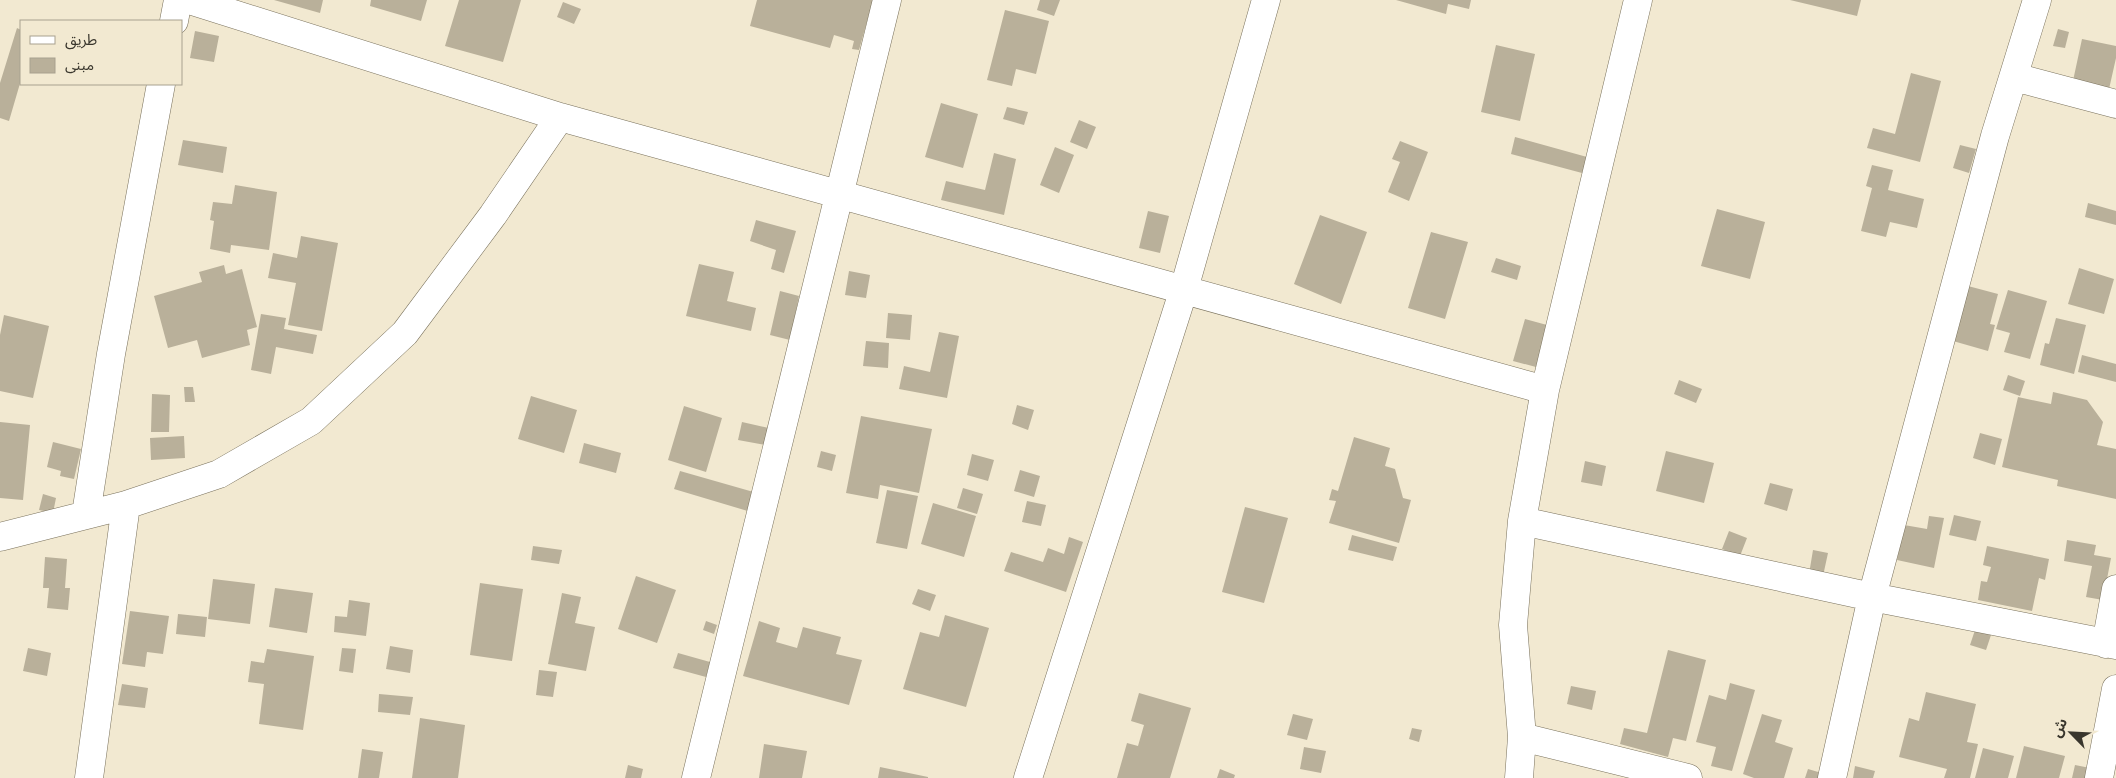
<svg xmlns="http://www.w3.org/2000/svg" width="2116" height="778" font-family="'Alegreya Sans','Noto Sans Arabic',sans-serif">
	<rect width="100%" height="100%" fill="#f2e9d1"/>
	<!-- building -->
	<path fill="#b9b09a" d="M274,0H323L320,13Z
		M371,0H427L421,21L370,6Z
		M459,0H521L503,62L445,46Z
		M757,0H873L859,50L852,49L854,41L834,35L830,48L750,26Z
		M1040,0H1060L1054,16L1037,10Z
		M1396,0H1471L1469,9L1448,4L1446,14Z
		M1790,0H1861L1857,16Z
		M563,2L581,9L574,24L557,17Z
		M1005,10L1049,21L1036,74L1016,69L1012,86L987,80Z
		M17,28L21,30V80L9,121L0,118V83Z
		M2058,29L2069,32L2065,48L2053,46Z
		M195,31L219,36L214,62L190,58Z
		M2082,39L2116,46V58L2107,98L2071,90Z
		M1496,45L1535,54L1520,121L1481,112Z
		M1911,73L1941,81L1920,162L1867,148L1873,128L1895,134Z
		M941,103L978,114L963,168L925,157Z
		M1007,107L1028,112L1024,125L1003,119Z
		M1079,120L1096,127L1087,149L1070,142Z
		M1515,137L1587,157L1582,173L1511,154Z
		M183,140L227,147L223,173L178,165Z
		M1400,141L1428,152L1409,201L1388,192L1400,162L1392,159Z
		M1960,145L1976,149L1969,173L1953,168Z
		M1055,147L1074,155L1059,193L1040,185Z
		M994,153L1016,159L1004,215L941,200L946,181L985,190Z
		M1872,165L1893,170L1888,190L1924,199L1917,228L1890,222L1886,237L1861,231L1872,188L1866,186Z
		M235,185L277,192L269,250L231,245L230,253L210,249L214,221L210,220L213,202L232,204Z
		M2088,203L2116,211V225L2085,217Z
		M1717,209L1765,222L1750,279L1701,266Z
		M1148,211L1169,216L1160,253L1139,248Z
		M1320,215L1367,232L1341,304L1294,284Z
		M756,220L796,231L784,273L771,269L776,250L750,241Z
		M1431,232L1468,242L1445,319L1408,308Z
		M301,236L338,243L322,331L288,325L296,283L268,278L273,253L297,258Z
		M1496,258L1521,266L1517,280L1491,272Z
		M699,264L734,272L727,301L756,308L751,331L686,316Z
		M224,265L226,274L242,269L257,327L247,330L250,345L202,358L197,340L168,348L154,296L202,282L199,272Z
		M2079,268L2114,279L2104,314L2068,304Z
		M849,271L870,275L866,298L845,295Z
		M1968,286L1998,294L1990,324L1995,325L1988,351L1953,341Z
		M2008,290L2047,301L2030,359L2004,352L2010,333L1996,329Z
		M780,291L799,296L790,340L770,335Z
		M888,313L912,315L910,340L886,338Z
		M261,314L286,318L284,329L317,335L313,354L276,347L271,374L251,370Z
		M4,315L49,326L33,398L0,391V335Z
		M2056,318L2086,325L2074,374L2040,365L2045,343L2049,344Z
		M1525,319L1547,325L1536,367L1513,361Z
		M939,332L959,336L947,398L899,389L904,366L930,372Z
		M866,341L889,343L888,368L863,366Z
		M2082,355L2116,364V382L2078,372Z
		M2008,375L2025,381L2020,396L2003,390Z
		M1679,380L1702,389L1696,403L1674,394Z
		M184,387H193L195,402H185Z
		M2053,392L2087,400L2103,422L2097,445L2116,449V499L2057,486L2058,480L2002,467L2018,397L2051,404Z
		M152,394L170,395L169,432H151Z
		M531,396L577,410L564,453L518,439Z
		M1017,405L1034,410L1028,430L1012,424Z
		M684,406L722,418L706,472L668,460Z
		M861,416L932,429L919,493L880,485L878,499L846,493Z
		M0,422L30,425L23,500L0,498Z
		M742,422L769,428L766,445L738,440Z
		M1980,433L2002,439L1995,465L1973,458Z
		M184,436L185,458L151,460L150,438Z
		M1354,437L1390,448L1385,466L1395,469L1403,498L1411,500L1399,543L1329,523L1336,501L1329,500L1332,489L1338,491Z
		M53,442L81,449L74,479L60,476L61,471L47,467Z
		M584,443L621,453L616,473L579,463Z
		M821,451L836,455L832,471L817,467Z
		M1666,451L1714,463L1704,503L1656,491Z
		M972,454L994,460L988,481L967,475Z
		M1585,461L1606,466L1602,486L1581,482Z
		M1020,470L1040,476L1034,497L1014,491Z
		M680,471L757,493L751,512L674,489Z
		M1770,483L1793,489L1787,511L1764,504Z
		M963,488L983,494L977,514L957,508Z
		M887,490L918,496L907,549L876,543Z
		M43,494L56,498L53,513L39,510Z
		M1027,501L1046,505L1041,526L1022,522Z
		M933,503L976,516L964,557L921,544Z
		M1245,507L1288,518L1264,603L1222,592Z
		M1954,515L1981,521L1976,541L1949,535Z
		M1929,516L1944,518L1934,568L1897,560L1904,525L1927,529Z
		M1729,531L1747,538L1740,556L1722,549Z
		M1352,535L1397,547L1393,561L1348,550Z
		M1069,537L1083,542L1066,592L1004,571L1011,552L1043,562L1048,548L1064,554Z
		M2067,540L2096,545L2094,555L2111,558L2103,600L2086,597L2092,566L2064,561Z
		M533,546L562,550L559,564L531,560Z
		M1987,546L2049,559L2045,580L2039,578L2032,611L1978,600L1981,581L1987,582L1991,567L1983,565Z
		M1813,550L1828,553L1823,576L1809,574Z
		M45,557L67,559L65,588H70L68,610L47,608L49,588H43Z
		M636,576L676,590L657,643L618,629Z
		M213,579L255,584L250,624L208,619Z
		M480,583L523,589L512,661L470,655Z
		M275,588L313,593L307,633L269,627Z
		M918,589L936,595L930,611L912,604Z
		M562,593L581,597L575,623L595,627L586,671L548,664Z
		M349,600L370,603L366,636L334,632L335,616L347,617Z
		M130,611L169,616L163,654L147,652L145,667L122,664Z
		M178,614L207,617L205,637L176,634Z
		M945,615L989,628L966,707L903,689L920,632L939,637Z
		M706,621L717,625L714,634L703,630Z
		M759,621L780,628L776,642L797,648L803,627L841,637L836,654L862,660L849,705L743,676Z
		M1975,630L1991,635L1986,650L1970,645Z
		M390,646L413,650L410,673L386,669Z
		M28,648L51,653L47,676L23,671Z
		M342,648L356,649L353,673L339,671Z
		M267,649L314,656L303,730L259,724L264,684L248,682L251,661L264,663Z
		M1668,650L1706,660L1686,741L1673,738L1668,757L1620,744L1624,728L1647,733Z
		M678,653L710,662L706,677L673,668Z
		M539,670L557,672L553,697L536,695Z
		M1730,683L1755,690L1732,771L1711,766L1716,747L1696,742L1709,695L1726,700Z
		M122,684L148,688L145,708L118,705Z
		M1571,686L1596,691L1592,710L1567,704Z
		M1926,692L1976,704L1967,742L1978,744L1970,778H1944L1947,769L1899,757L1909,718L1919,721Z
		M1139,693L1191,708L1170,778H1117L1127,743L1138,746L1144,725L1131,721Z
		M379,694L413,697L410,715L378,712Z
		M1293,714L1313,719L1307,740L1287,735Z
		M1762,714L1782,720L1775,742L1793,748L1784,778H1754L1743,774Z
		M420,718L465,725L458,778H412Z
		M1412,728L1422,730L1419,742L1409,739Z
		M764,744L807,751L802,778H759Z
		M2024,746L2065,756L2059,778H2016Z
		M1304,747L1326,751L1321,773L1300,769Z
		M1983,748L2014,756L2008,778H1975Z
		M362,749L383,752L379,778H358Z
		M628,765L643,769L641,778H625Z
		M2075,765L2095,769L2093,778H2072Z
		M1855,766L1875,771L1873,778H1853Z
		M880,767L928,777V778H878Z
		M1220,769L1235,775L1234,778H1217Z
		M1808,769L1825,774L1824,778H1805Z"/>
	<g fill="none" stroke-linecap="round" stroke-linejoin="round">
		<defs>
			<path id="street" d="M189,0L560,117L1545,390
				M174,21L178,0
				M2014,77L2116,104
				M86,514L111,354L161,84
				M1522,521L1872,597L2116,645
				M0,537L126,505L219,474L311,421L405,333L493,215L560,117
				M2106,644L2116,589
				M1522,737L1688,778
				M89,778L126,505
				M696,778L887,0
				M1028,778L1184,289L1266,0
				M1519,778L1522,737L1513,625L1522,521L1545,390L1638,0
				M1832,778L1872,597L1995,136L2037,0
				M2099,778L2116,689"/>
		</defs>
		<!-- street casing -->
		<use href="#street" stroke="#79715c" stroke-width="29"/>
		<!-- street -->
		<use href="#street" stroke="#fff" stroke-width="28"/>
	</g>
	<!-- legend -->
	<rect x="20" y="20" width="162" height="65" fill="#f2e9d1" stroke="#a8a18f"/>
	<rect x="30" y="36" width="25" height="8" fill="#ffffff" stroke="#a8a18f"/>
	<text x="65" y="45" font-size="15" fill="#39362d">طريق</text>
	<rect x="30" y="58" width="25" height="15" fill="#b9b09a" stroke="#a8a18f"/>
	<text x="65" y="70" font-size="15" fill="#39362d">مبنى</text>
	<!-- north arrow -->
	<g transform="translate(2071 733) rotate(294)" stroke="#f2e9d1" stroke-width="4" paint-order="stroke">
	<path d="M0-4L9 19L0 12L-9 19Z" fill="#39362d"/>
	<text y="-8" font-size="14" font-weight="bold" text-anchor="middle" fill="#39362d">ش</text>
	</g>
</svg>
